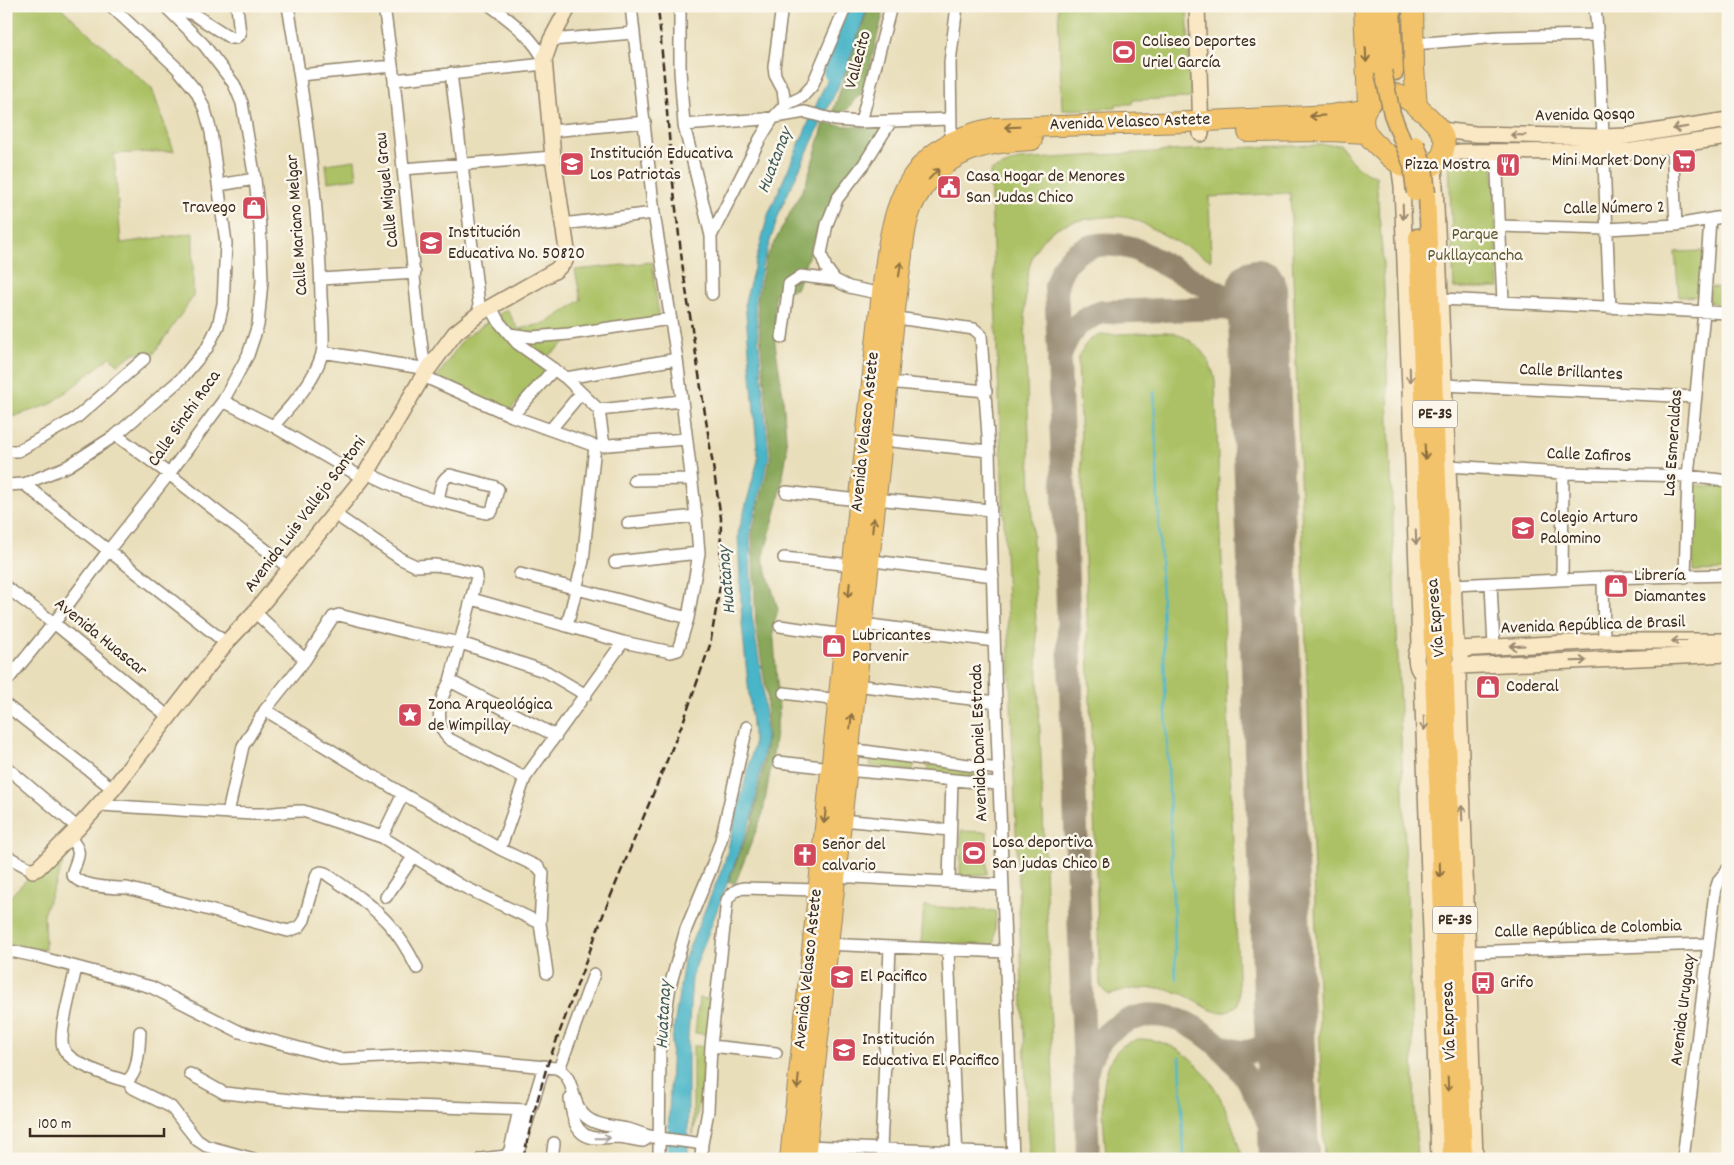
<svg xmlns="http://www.w3.org/2000/svg" width="1734" height="1165" font-family="Dekko,sans-serif">
	<rect width="100%" height="100%" fill="#fbf7ec"/>
	<filter id="ink" filterUnits="userSpaceOnUse"><feTurbulence type="fractalNoise" baseFrequency=".02" numOctaves="2"/><feDisplacementMap in="SourceGraphic" scale="10" xChannelSelector="R" yChannelSelector="G"/><feConvolveMatrix kernelMatrix="1 2 1 2 8 2 1 2 1" color-interpolation-filters="sRGB"/></filter>
	<filter id="wash" filterUnits="userSpaceOnUse"><feTurbulence type="fractalNoise" baseFrequency=".0096" numOctaves="4" result="noise"/><feDisplacementMap in="SourceGraphic" scale="20" xChannelSelector="R" yChannelSelector="G"/><feGaussianBlur stdDeviation="1.12" result="paint"/><feColorMatrix in="noise" values="0 0 0 0 0 0 0 0 0 0 0 0 0 0 0 0 0 1.4 0 .05"/><feComposite in="paint" operator="in"/></filter>
	<g filter="url(#wash)">
		<rect width="100%" height="100%" fill="#e9deba"/>
		<!-- green -->
		<path fill="#acc165" stroke="#747642" d="M6,6H59L152,89L174,151L114,154L121,243L193,233V297L150,359L136,352L118,364L110,357L51,404L15,416L6,417Z
			M1058,6H1187L1191,98L1133,100L1132,104H1116V108L1062,110Z
			M1399,6H1408L1410,73H1401Z
			M1452,138L1597,139L1593,148L1452,147Z
			M1340,144C1351,162 1356,169 1376,176L1383,263L1417,1159H1324L1290,193L1209,197L1211,260C1193,251 1175,241 1157,231C1148,227 1139,220 1130,218C1116,215 1102,217 1088,219C1023,226 1025,279 1025,330L1056,1159H1029L990,171L1018,160L1205,149Z
			M355,160L357,178L328,182L326,164Z
			M1449,162L1493,163L1499,288H1454Z
			M1703,251L1702,296L1679,297L1675,252Z
			M652,262L659,318L576,334L544,359L547,371L509,411L435,380L464,338L507,309L518,329L547,323L581,300L575,270Z
			M1709,287L1728,288V304L1709,303Z
			M1142,333C1152,332 1164,331 1174,333C1195,339 1212,359 1215,381L1239,998L1238,1005L1226,1012H1218L1211,1010L1183,994L1160,988L1131,989L1109,995L1102,989L1100,984L1078,361C1082,348 1086,340 1099,335Z
			M1693,485L1728,487V570L1693,571Z
			M872,757L914,764L913,771L870,766Z
			M927,764L983,770L982,779L928,774Z
			M961,831L987,832V874L960,876Z
			M68,852L44,912L45,950L6,944V901L27,879L39,875Z
			M924,906L996,911L994,945L921,943Z
			M699,998L716,1000L712,1035L695,1033Z
			M1138,1039C1201,1039 1230,1107 1242,1159H1106C1105,1128 1094,1070 1121,1047C1126,1043 1133,1041 1138,1039Z
			M693,1046H710L693,1135Z"/>
		<!-- forest -->
		<path fill="#89a75a" stroke="#62683c" d="M869,6H885L863,93L855,99L848,109L831,117Z
			M824,124L876,128L883,132L861,162L841,185L821,222L796,289L775,293V343L783,396L787,452L779,499L763,559L778,609L773,628L779,709L773,754L763,813L735,884L728,881L753,821L763,767L767,737V696L756,624L752,533L771,457L757,300L766,258L806,183Z"/>
		<!-- water -->
		<path fill="#4ab5c8" stroke="#427073" d="M856,6H868L845,72L781,208L762,266L755,302L769,457L750,533L752,616L763,685L766,738L753,815L692,976L688,1039V1159H667L672,1040L684,960L724,864L754,745L742,624L738,534L758,460L745,302L768,215L842,46Z"/>
		<g fill="none" stroke-linecap="round" stroke-linejoin="round">
			<!-- stream -->
			<path stroke="#4ab5c8" stroke-width="2.5" d="M1154,392L1176,979
				M1180,1057L1184,1159"/>
			<!-- river -->
			<path stroke="#4ab5c8" stroke-width="16" d="M831,72L857,6"/>
			<!-- taxiway -->
			<path stroke="#92846c" stroke-width="24" d="M1059,353L1056,287C1065,246 1098,238 1135,249L1228,298L1238,310
				M1220,1046C1257,1063 1280,1041 1283,1004
				M1087,1070C1092,1047 1107,1029 1129,1020C1181,999 1235,1053 1256,1095C1267,1115 1274,1137 1281,1159
				M1088,1159L1059,360C1066,334 1076,320 1103,312L1225,308L1238,312L1248,319L1257,336L1260,354"/>
			<!-- runway -->
			<path stroke="#92846c" stroke-width="60" d="M1257,289L1289,1159"/>
		</g>
	</g>
	<g filter="url(#ink)">
		<g fill="none" stroke-linecap="round" stroke-linejoin="round">
			<defs>
				<path id="street" d="M491,6C512,22 532,36 544,60
					M680,6V71L684,125L711,236
					M1595,6L1600,64L1610,308
					M174,14L185,12L193,14L231,38H235L240,34L237,6
					M551,40L633,33
					M1413,44L1499,37L1598,35
					M451,73L480,313
					M300,75L392,66
					M394,80L544,64
					M785,105L802,97L812,86L846,6
					M861,122L891,6
					M684,125L764,119L805,112L835,120L861,122L950,119
					M551,131L645,122
					M948,146L951,131L950,62L957,6
					M1672,146L1676,225
					M1496,152L1503,301
					M403,169L553,157
					M219,185L255,179
					M563,224L654,213
					M1499,226L1607,229L1676,225L1728,216
					M321,279L415,273
					M712,294L711,236L760,139L773,118L785,105L783,90L775,75L774,67L782,6
					M882,294L849,287L835,280L826,268L821,254L827,224L837,199L864,164L891,121
					M1441,299L1728,313
					M491,307L499,322L517,343L566,378L599,410L604,446
					M890,317L974,329L981,335L989,451L996,702L1013,1159
					M509,334L532,337L569,334L670,319
					M782,337L789,284L801,276L835,280
					M322,352L428,369L423,356L419,325L394,80L384,6
					M423,376L512,416L595,446L686,439
					M566,378L677,359
					M887,382L986,391
					M1444,385L1695,397
					M223,401L273,426L363,478
					M599,410L681,401
					M512,416L554,369
					M273,426C292,405 314,382 322,354C325,341 322,312 321,297C319,200 305,102 288,6
					M551,429L581,393
					M116,435L169,474L289,568
					M882,440L989,451
					M6,451H18L76,418L144,359
					M1448,466L1563,473L1688,476L1728,481
					M367,473C392,485 411,494 438,501L486,513L492,511L498,489L493,486L450,475C440,479 440,492 438,501
					M634,480L691,479
					M24,484L226,643
					M6,485L24,484L68,466L116,435L182,378L207,348L218,326L223,304L226,243L211,132L205,110L196,91L177,68L111,6
					M786,492L858,500
					M875,499L990,510
					M333,513L401,559L416,566L434,565L456,568L476,573L477,577L450,681L556,736
					M628,523L696,516
					M784,558L852,565
					M866,560L993,576
					M615,562L699,553
					M520,574L688,618L699,553L696,516L677,359L654,213L631,6
					M1685,577L1688,476L1704,312L1710,219
					M1603,578L1604,641
					M1562,580L1563,473
					M1491,584L1494,648
					M1454,585L1603,578L1728,575
					M6,587L54,623L170,718
					M472,599L623,642L671,652L678,650L679,647L688,618
					M255,612L305,660
					M862,624L994,641
					M567,626L583,561L595,446
					M780,626L844,635
					M450,681C440,698 433,724 449,739L525,778
					M6,682L54,623L108,551L169,474L223,401L248,355L258,325L262,281L260,226L255,179L242,103L234,84L204,45L165,6
					M855,685L996,702
					M784,693L838,700
					M6,705L113,789
					M265,710L403,794L500,849L538,867L543,873L540,923L547,973
					M849,749L998,769
					M779,762L857,771L998,784
					M6,767L78,828
					M99,805C151,808 202,812 253,814C270,815 287,810 303,811L382,837L460,885L540,923
					M228,813L243,746L265,710L305,660L333,617L339,615L409,633L461,643L547,672L586,695
					M841,820L950,830
					M69,837C84,853 78,855 72,874C78,887 114,888 127,888L288,931L299,927L304,920L317,874L321,872L325,873C346,888 369,903 387,922C399,935 409,952 417,968
					M382,837L403,794
					M500,849L525,778L623,642
					M6,856L33,870
					M834,876L1003,885
					M949,882L952,780
					M386,897L413,857
					M824,944L1005,952
					M948,949L957,1159
					M6,950L39,957L151,987L240,1032L340,1059L424,1055L556,1068C575,1074 570,1102 584,1115C594,1126 613,1126 627,1129C636,1131 644,1135 653,1137C669,1140 686,1141 702,1144L701,1159
					M1467,952L1709,944
					M76,967C73,985 58,1033 63,1047C67,1063 111,1077 126,1081C139,1075 139,1046 140,1032
					M711,1046L776,1053
					M559,1069L594,974
					M190,1074L224,1093L320,1103L530,1110
					M131,1087L171,1107L197,1140L206,1146L254,1159
					M570,1099C572,1116 575,1137 596,1138C604,1138 612,1137 620,1137C627,1138 635,1140 643,1141L651,1136
					M702,1144L708,1111L711,1046L727,900C732,893 736,889 744,888L817,890
					M806,1146L1013,1154
					M881,1149L890,948
					M481,1159L506,1156L510,1150L519,1110
					M516,1159L544,1066
					M552,1159L554,1143
					M659,1159L660,1052L670,986L686,929L711,869L721,840L747,727
					M1683,1159L1715,892L1719,880L1728,869"/>
				<path id="secondary" d="M1197,6L1201,134
					M1441,130L1475,134L1603,137L1627,136L1728,120
					M1442,154L1462,152L1632,151L1728,137
					M1399,164L1402,186L1420,644
					M1434,164L1456,643C1462,653 1463,661 1458,671L1475,1159
					M1427,638C1412,649 1412,670 1430,680
					M1460,649L1604,641H1728
					M1460,666L1728,654
					M1422,675L1439,1159
					M33,870L38,868L78,828L113,789L226,643L255,612L363,478L423,376L455,333L480,313L556,270L565,261L567,250L553,157L544,60L551,40L569,6"/>
				<path id="primary" d="M1381,6L1383,71
					M1392,6L1395,72
					M1427,193L1464,1159
					M1417,237L1451,1159"/>
				<path id="highway" d="M1364,6L1368,104
					M1413,6L1414,67L1417,107
					M1389,93C1403,94 1411,102 1422,111C1436,123 1453,139 1440,158C1436,164 1431,168 1424,169C1419,171 1411,170 1406,168C1396,163 1371,142 1366,132C1357,113 1371,96 1389,93Z
					M1248,132L1330,131L1366,133
					M790,1159L878,326C890,237 886,148 994,128L1188,122L1331,115L1365,110
					M805,1159C829,919 857,680 882,441C888,384 892,327 900,270C904,244 904,217 918,195C945,151 984,142 1032,140"/>
			</defs>
			<!-- street casing -->
			<use href="#street" stroke="#92846c" stroke-width="14"/>
			<!-- secondary casing -->
			<use href="#secondary" stroke="#92846c" stroke-width="18"/>
			<!-- primary casing -->
			<use href="#primary" stroke="#92846c" stroke-width="19"/>
			<!-- highway casing -->
			<use href="#highway" stroke="#92846c" stroke-width="22"/>
			<!-- street -->
			<use href="#street" stroke="#fff" stroke-width="11"/>
			<!-- secondary -->
			<use href="#secondary" stroke="#fae7c3" stroke-width="15"/>
			<!-- primary -->
			<use href="#primary" stroke="#f2c36a" stroke-width="16"/>
			<!-- highway -->
			<use href="#highway" stroke="#f2c36a" stroke-width="20"/>
			<!-- rail -->
			<path stroke="#3b2a1e" stroke-width="2.5" stroke-dasharray="8 4" stroke-linecap="butt" d="M523,1159L533,1116L547,1066L605,910L685,717L710,645L720,586L721,518L683,270L673,183L658,6"/>
			<defs>
				<path id="primary-bridge" d="M1383,71L1392,114L1412,165L1415,193
					M1416,144L1424,166L1427,193"/>
			</defs>
			<!-- primary-bridge casing -->
			<use href="#primary-bridge" stroke="#92846c" stroke-width="19" stroke-linecap="butt"/>
			<!-- primary-bridge -->
			<use href="#primary-bridge" stroke="#f2c36a" stroke-width="16"/>
		</g>
		<!-- one-way arrows -->
		<defs><path id="oneway-shaft" d="M-6 0H5M1.5-3L5.5 0L1.5 3" fill="none" stroke-width="1.6" stroke-linecap="round" stroke-linejoin="round" transform="scale(1.25)"/></defs>
		<g stroke="#8d6f40">
			<use href="#oneway-shaft" transform="translate(1366 55) rotate(87)"/>
			<use href="#oneway-shaft" transform="translate(1317 116) rotate(177)"/>
			<use href="#oneway-shaft" transform="translate(1012 127) rotate(178)"/>
			<use href="#oneway-shaft" transform="translate(934 174) rotate(-46)"/>
			<use href="#oneway-shaft" transform="translate(900 269) rotate(-82)"/>
			<use href="#oneway-shaft" transform="translate(1425 452) rotate(88)"/>
			<use href="#oneway-shaft" transform="translate(873 525) rotate(-84)"/>
			<use href="#oneway-shaft" transform="translate(849 590) rotate(96)"/>
			<use href="#oneway-shaft" transform="translate(851 721) rotate(-84)"/>
			<use href="#oneway-shaft" transform="translate(825 816) rotate(96)"/>
			<use href="#oneway-shaft" transform="translate(1440 870) rotate(88)"/>
			<use href="#oneway-shaft" transform="translate(798 1082) rotate(96)"/>
			<use href="#oneway-shaft" transform="translate(1448 1084) rotate(88)"/>
		</g>
		<g stroke="#9a8870">
			<use href="#oneway-shaft" transform="translate(1680 128) rotate(171)"/>
			<use href="#oneway-shaft" transform="translate(1518 135) rotate(-179)"/>
			<use href="#oneway-shaft" transform="translate(1403 212) rotate(88)"/>
			<use href="#oneway-shaft" transform="translate(1410 375) rotate(88)"/>
			<use href="#oneway-shaft" transform="translate(1416 537) rotate(88)"/>
			<use href="#oneway-shaft" transform="translate(1679 641) rotate(180)"/>
			<use href="#oneway-shaft" transform="translate(1517 646) rotate(177)"/>
			<use href="#oneway-shaft" transform="translate(1579 661) rotate(-2)"/>
			<use href="#oneway-shaft" transform="translate(1424 723) rotate(88)"/>
			<use href="#oneway-shaft" transform="translate(1462 813) rotate(-92)"/>
		</g>
		<use stroke="#a79f9a" href="#oneway-shaft" transform="translate(603 1138) rotate(-1)"/>
	</g>
	<!-- icons -->
	<defs>
		<symbol id="stadium-square" viewBox="-11 -11 22 22"><rect x="-9" y="-9" width="18" height="18" rx="4" fill="#d1495b" stroke="#fbf7ec"/><path d="M0-5a6.5 5 0 1 0 0 10a6.5 5 0 1 0 0-10ZM-3.5-1.8h7v3.6h-7Z" fill="#fff"/></symbol>
		<symbol id="supermarket-square" viewBox="-11 -11 22 22"><rect x="-9" y="-9" width="18" height="18" rx="4" fill="#d1495b" stroke="#fbf7ec"/><path d="M-6-5.5h2.5l.6 2H6L4.5 2H-2.5L-4.4-4H-6ZM-1.5 3.2a1.3 1.3 0 1 0 .1 0ZM3 3.2a1.3 1.3 0 1 0 .1 0Z" fill="#fff"/></symbol>
		<symbol id="school-square" viewBox="-11 -11 22 22"><rect x="-9" y="-9" width="18" height="18" rx="4" fill="#d1495b" stroke="#fbf7ec"/><path d="M0-5L7-2L0 1L-7-2ZM-4 1L0 2.5L4 1V4Q0 6-4 4Z" fill="#fff"/></symbol>
		<symbol id="restaurant-square" viewBox="-11 -11 22 22"><rect x="-9" y="-9" width="18" height="18" rx="4" fill="#d1495b" stroke="#fbf7ec"/><path d="M-5-6h1v4h1v-4h1v4h1v-4h1v5L-1.5 .5V6h-2V.5L-5-1ZM5-6V6H3V1.5H1.5Q1.5-4 5-6Z" fill="#fff"/></symbol>
		<symbol id="civic-square" viewBox="-11 -11 22 22"><rect x="-9" y="-9" width="18" height="18" rx="4" fill="#d1495b" stroke="#fbf7ec"/><path d="M-.6-6.5H3V-4.5H.6V-3L4-1V1h2V6H-6V1h2V-1L-.6-3ZM-1.2 2.5V6h2.4V2.5Z" fill="#fff"/></symbol>
		<symbol id="shop-square" viewBox="-11 -11 22 22"><rect x="-9" y="-9" width="18" height="18" rx="4" fill="#d1495b" stroke="#fbf7ec"/><path d="M-5-2.5h2.3a2.7 3.5 0 0 1 5.4 0H5L5.5 6h-11ZM-1.5-2.5h3a1.5 2.3 0 0 0-3 0Z" fill="#fff"/></symbol>
		<symbol id="sight-square" viewBox="-11 -11 22 22"><rect x="-9" y="-9" width="18" height="18" rx="4" fill="#d1495b" stroke="#fbf7ec"/><path d="M0-6L1.8-2.2L6-1.7L2.9 1.2L3.7 5.4L0 3.3L-3.7 5.4L-2.9 1.2L-6-1.7L-1.8-2.2Z" fill="#fff"/></symbol>
		<symbol id="church-square" viewBox="-11 -11 22 22"><rect x="-9" y="-9" width="18" height="18" rx="4" fill="#d1495b" stroke="#fbf7ec"/><path d="M-1.2-6h2.4v3.5h3.3v2.4h-3.3V6h-2.4V-.1h-3.3v-2.4h3.3Z" fill="#fff"/></symbol>
		<symbol id="bus-square" viewBox="-11 -11 22 22"><rect x="-9" y="-9" width="18" height="18" rx="4" fill="#d1495b" stroke="#fbf7ec"/><path d="M-5-6H5V4H4V6H2V4H-2V6H-4V4H-5ZM-3.5-4V0h7V-4ZM-3.5 1.2v1.5H-2V1.2ZM2 1.2v1.5H3.5V1.2Z" fill="#fff"/></symbol>
	</defs>
	<g fill-rule="evenodd">
		<use href="#stadium-square" x="1110" y="38" width="28" height="28"/>
		<use href="#supermarket-square" x="1670" y="147" width="28" height="28"/>
		<use href="#school-square" x="558" y="150" width="28" height="28"/>
		<use href="#restaurant-square" x="1494" y="151" width="28" height="28"/>
		<use href="#civic-square" x="935" y="173" width="28" height="28"/>
		<use href="#shop-square" x="240" y="194" width="28" height="28"/>
		<use href="#school-square" x="417" y="229" width="28" height="28"/>
		<use href="#school-square" x="1509" y="514" width="28" height="28"/>
		<use href="#shop-square" x="1602" y="572" width="28" height="28"/>
		<use href="#shop-square" x="820" y="632" width="28" height="28"/>
		<use href="#shop-square" x="1474" y="673" width="28" height="28"/>
		<use href="#sight-square" x="396" y="701" width="28" height="28"/>
		<use href="#stadium-square" x="960" y="839" width="28" height="28"/>
		<use href="#church-square" x="791" y="841" width="28" height="28"/>
		<use href="#school-square" x="828" y="963" width="28" height="28"/>
		<use href="#bus-square" x="1469" y="969" width="28" height="28"/>
		<use href="#school-square" x="830" y="1036" width="28" height="28"/>
	</g>
	<g text-anchor="middle" dominant-baseline="central" stroke-width="5" stroke-linejoin="round" paint-order="stroke">
		<!-- shield labels -->
		<g fill="#fbf7ec" stroke="#75685c" stroke-width="1">
			<rect x="1412.5" y="400.5" width="45" height="27" rx="4"/>
			<rect x="1432.5" y="906.5" width="45" height="27" rx="4"/>
		</g>
		<g font-size="16" font-weight="bold" fill="#3b2a1e">
			<text x="1435" y="414">PE-3S</text>
			<text x="1455" y="920">PE-3S</text>
		</g>
		<!-- poi labels -->
		<g font-size="18" fill="#3b2a1e" stroke="#fbf7ec" text-anchor="start">
			<text x="1142" y="42">Coliseo Deportes<tspan x="1142" dy="21">Uriel García</tspan></text>
			<text x="590" y="154">Institución Educativa<tspan x="590" dy="21">Los Patriotas</tspan></text>
			<text x="1666" y="161" text-anchor="end">Mini Market Dony</text>
			<text x="1490" y="165" text-anchor="end">Pizza Mostra</text>
			<text x="966" y="177">Casa Hogar de Menores<tspan x="966" dy="21">San Judas Chico</tspan></text>
			<text x="236" y="208" text-anchor="end">Travego</text>
			<text x="448" y="233">Institución<tspan x="448" dy="21">Educativa No. 50820</tspan></text>
			<text x="1540" y="518">Colegio Arturo<tspan x="1540" dy="21">Palomino</tspan></text>
			<text x="1634" y="576">Librería<tspan x="1634" dy="21">Diamantes</tspan></text>
			<text x="852" y="636">Lubricantes<tspan x="852" dy="21">Porvenir</tspan></text>
			<text x="1506" y="687">Coderal</text>
			<text x="428" y="705">Zona Arqueológica<tspan x="428" dy="21">de Wimpillay</tspan></text>
			<text x="992" y="843">Losa deportiva<tspan x="992" dy="21">San judas Chico B</tspan></text>
			<text x="822" y="845">Señor del<tspan x="822" dy="21">calvario</tspan></text>
			<text x="860" y="977">El Pacifico</text>
			<text x="1500" y="983">Grifo</text>
			<text x="862" y="1040">Institución<tspan x="862" dy="21">Educativa El Pacifico</tspan></text>
		</g>
		<!-- street labels -->
		<g font-size="18" fill="#3b2a1e" stroke="#fbf7ec">
			<text transform="translate(859 60) rotate(-75)">Vallecito</text>
			<text transform="translate(1585 116) rotate(-1)">Avenida Qosqo</text>
			<text transform="translate(1130 123) rotate(-2)">Avenida Velasco Astete</text>
			<text transform="translate(388 190) rotate(-96)">Calle Miguel Grau</text>
			<text transform="translate(1614 209) rotate(-1)">Calle Número 2</text>
			<text transform="translate(298 225) rotate(-94)">Calle Mariano Melgar</text>
			<text transform="translate(1571 373) rotate(3)">Calle Brillantes</text>
			<text transform="translate(185 419) rotate(-55)">Calle Sinchi Roca</text>
			<text transform="translate(866 432) rotate(-84)">Avenida Velasco Astete</text>
			<text transform="translate(1674 443) rotate(-86)">Las Esmeraldas</text>
			<text transform="translate(1589 456) rotate(2)">Calle Zafiros</text>
			<text transform="translate(306 515) rotate(-53)">Avenida Luis Vallejo Santoni</text>
			<text transform="translate(1437 618) rotate(-95)">Vía Expresa</text>
			<text transform="translate(1593 626) rotate(-2)">Avenida República de Brasil</text>
			<text transform="translate(100 638) rotate(39)">Avenida Huascar</text>
			<text transform="translate(980 743) rotate(-92)">Avenida Daniel Estrada</text>
			<text transform="translate(1588 930) rotate(-2)">Calle República de Colombia</text>
			<text transform="translate(809 969) rotate(-84)">Avenida Velasco Astete</text>
			<text transform="translate(1684 1010) rotate(-83)">Avenida Uruguay</text>
			<text transform="translate(1450 1021) rotate(-92)">Vía Expresa</text>
		</g>
		<!-- park labels -->
		<g font-size="18" fill="#5d5733" stroke="#fbf7ec">
			<text x="1475" y="235">Parque<tspan x="1475" dy="21">Pukllaycancha</tspan></text>
		</g>
		<!-- water labels -->
		<g font-size="19" font-style="italic" fill="#405b5a" stroke="#fbf7ec">
			<text transform="translate(776 161) rotate(-69)">Huatanay</text>
			<text transform="translate(728 580) rotate(-95)">Huatanay</text>
			<text transform="translate(665 1015) rotate(-87)">Huatanay</text>
		</g>
	</g>
	<!-- margin -->
	<rect width="1734" height="1165" fill="none" stroke="#fbf7ec" stroke-width="25"/>
	<!-- scale -->
	<path d="M30 1128v8h134v-8" fill="none" stroke="#3b2a1e" stroke-width="2.5"/>
	<text x="38" y="1128" font-size="15" fill="#3b2a1e" stroke="#fbf7ec" stroke-width="4" paint-order="stroke">100 m</text>
</svg>
